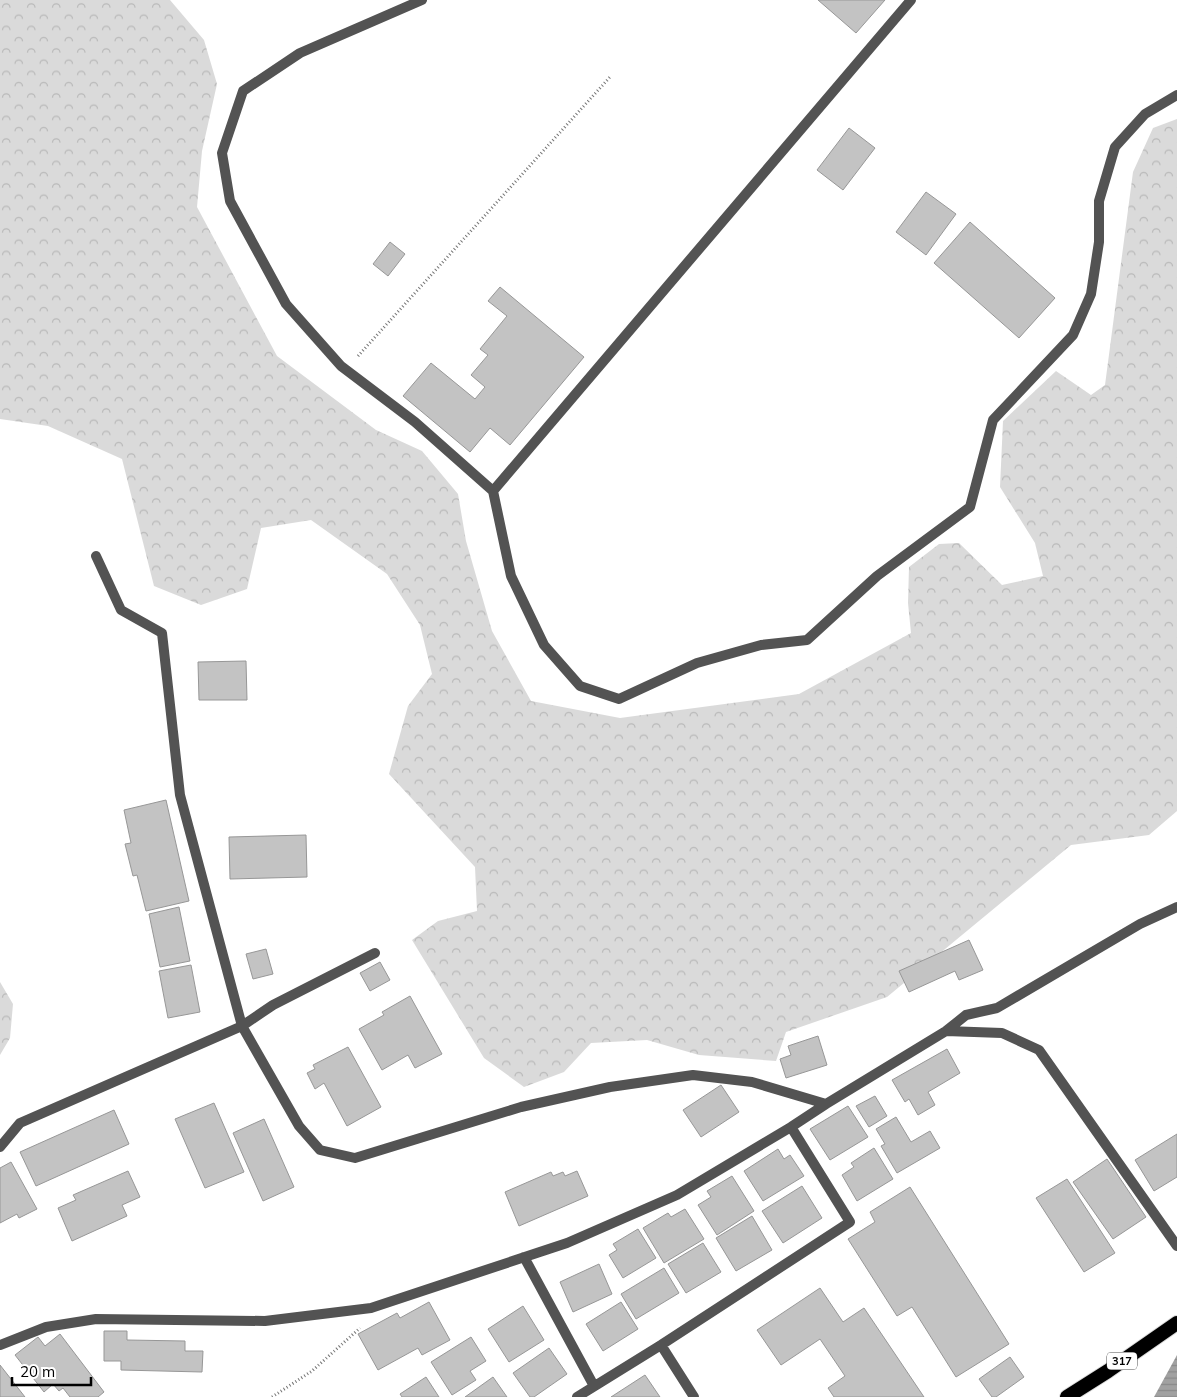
<svg xmlns="http://www.w3.org/2000/svg" width="1177" height="1397" font-family="Mulish,sans-serif">
	<defs>
		<pattern id="forest-crowns" width="20" height="18" patternUnits="userSpaceOnUse" patternTransform="scale(1.25)"><rect width="20" height="18" fill="#dadada"/><path d="M2 6a3 3 0 1 1 6 0M12 15a3 3 0 1 1 6 0" fill="none" stroke="#b9b9b9"/></pattern>
		<pattern id="water-rules" width="6" height="5" patternUnits="userSpaceOnUse" patternTransform="scale(1.25)"><rect width="6" height="5" fill="#a1a1a1"/><path d="M0 2.5h6" fill="none" stroke="#898989"/></pattern>
	</defs>
	<rect width="100%" height="100%" fill="#fff"/>
	<!-- forest -->
	<path fill="url(#forest-crowns)" d="M0,0H170L204,40L217,84L202,151L197,207L277,356L376,430L422,451L458,494L466,541L492,631L531,701L620,718L799,694L911,633L908,603L909,567L939,544L959,543L1002,585L1043,576L1035,543L1000,487L1003,421L1056,371L1091,395L1105,385L1133,172L1153,128L1177,119V811L1149,835L1071,845L887,997L786,1032L776,1061L699,1055L647,1040L591,1043L564,1072L524,1087L484,1058L412,940L438,921L477,911L475,867L389,774L408,706L432,674L420,625L387,574L311,520L261,528L247,589L201,605L154,586L122,459L48,426L0,419Z
		M0,982L13,1004L10,1038L0,1055Z"/>
	<!-- water -->
	<path fill="url(#water-rules)" d="M1177,1355V1397H1154Z"/>
	<!-- building -->
	<path fill="#c3c3c3" stroke="#979797" d="M818,0H885L856,33Z
		M849,128L875,148L843,190L817,170Z
		M926,192L956,214L926,255L896,232Z
		M970,222L1055,298L1019,338L934,263Z
		M390,242L405,254L388,276L373,264Z
		M500,287L584,357L510,445L490,428L470,452L403,396L431,363L475,399L485,387L471,375L488,355L480,349L507,316L488,301Z
		M246,661L247,700H199L198,662Z
		M166,800L189,901L146,911L137,875L133,876L125,844L131,843L124,810Z
		M306,835L307,877L230,879L229,837Z
		M179,907L190,961L160,967L149,914Z
		M969,940L983,970L959,980L955,971L909,992L899,971Z
		M266,949L273,974L253,979L246,954Z
		M380,962L390,980L370,991L360,973Z
		M191,965L200,1012L168,1018L159,971Z
		M410,996L442,1054L415,1068L408,1055L382,1070L359,1029L384,1015L382,1012Z
		M818,1036L827,1065L786,1078L780,1059L791,1055L788,1046Z
		M348,1047L381,1107L347,1126L324,1083L315,1089L307,1073L315,1069L313,1065Z
		M947,1049L960,1073L928,1092L935,1105L918,1115L909,1099L905,1102L892,1080Z
		M721,1085L739,1112L701,1137L683,1110Z
		M875,1096L887,1116L869,1127L856,1106Z
		M214,1103L244,1172L205,1188L175,1119Z
		M848,1106L868,1137L830,1160L810,1129Z
		M114,1110L129,1144L36,1186L20,1152Z
		M896,1117L911,1142L930,1131L940,1148L897,1173L881,1146L885,1144L876,1129Z
		M264,1119L294,1187L263,1201L233,1133Z
		M1177,1134V1177L1154,1191L1135,1160Z
		M874,1148L893,1179L857,1201L842,1175L854,1167L851,1163Z
		M778,1149L784,1159L790,1155L804,1176L763,1201L744,1171Z
		M1107,1159L1146,1217L1113,1239L1073,1182Z
		M11,1162L37,1209L19,1218L17,1214L0,1223V1168Z
		M128,1171L140,1197L122,1205L127,1216L72,1241L58,1208L76,1200L73,1195Z
		M577,1171L588,1196L519,1226L505,1192L551,1172L553,1176L563,1172L565,1176Z
		M732,1176L754,1211L717,1235L698,1205L711,1197L707,1191Z
		M1067,1179L1115,1253L1084,1272L1036,1198Z
		M802,1186L822,1218L783,1243L762,1211Z
		M910,1187L1009,1344L956,1377L912,1307L897,1316L848,1239L875,1222L870,1212Z
		M685,1209L704,1239L664,1263L643,1228L668,1213L671,1217Z
		M752,1216L772,1250L736,1271L716,1238Z
		M638,1229L656,1258L623,1278L609,1255L617,1250L613,1244Z
		M703,1243L721,1272L686,1293L668,1264Z
		M599,1264L612,1294L573,1312L560,1282Z
		M664,1268L679,1293L636,1319L621,1294Z
		M820,1288L843,1322L864,1308L924,1397H834L828,1388L845,1376L820,1339L781,1365L757,1330Z
		M429,1302L450,1340L422,1355L418,1348L378,1370L358,1334L397,1313L400,1318Z
		M621,1302L638,1329L603,1351L586,1324Z
		M523,1306L544,1340L509,1362L488,1329Z
		M104,1331H127V1340L185,1341V1351H203L202,1372L121,1370V1361H104Z
		M60,1334L104,1392L98,1397H70L63,1388L59,1391L53,1384L44,1392L15,1355L38,1337L45,1346Z
		M471,1337L486,1361L470,1371L476,1380L452,1395L431,1362Z
		M549,1348L567,1374L534,1397H530L513,1373Z
		M1010,1357L1024,1377L996,1397H992L979,1379Z
		M0,1365L25,1397H0Z
		M645,1375L660,1397H611Z
		M426,1377L439,1397H402L400,1394Z
		M493,1377L507,1397H465Z"/>
	<g fill="none" stroke-linecap="round" stroke-linejoin="round">
		<defs>
			<path id="trunk" d="M1067,1397L1108,1371L1177,1323"/>
		</defs>
		<!-- trunk casing -->
		<use href="#trunk" stroke="#dbdbdb" stroke-width="16"/>
		<!-- path -->
		<path stroke="#757575" stroke-width="3" stroke-dasharray="1 2.5" stroke-linecap="butt" d="M358,356L610,77
			M272,1397L312,1371L360,1328"/>
		<!-- minor -->
		<path stroke="#535353" stroke-width="10" d="M422,0L300,53L243,91L222,153L230,201L286,304L341,366L415,422L493,491L511,576L544,645L580,686L619,699L697,663L761,645L807,640L877,576L970,507L993,420L1073,335L1091,294L1099,242V201L1115,147L1145,114L1177,95
			M493,491L911,0
			M96,556L121,610L162,633L180,795L242,1026L299,1126L320,1150L355,1158L521,1107L610,1087L693,1075L752,1082L826,1104
			M946,1031L1002,1033L1039,1050L1177,1246
			M0,1147L20,1123L242,1026L273,1005L375,953
			M524,1257L594,1386
			M0,1345L46,1327L96,1319L265,1321L371,1308L567,1243L677,1195L791,1127L826,1104L946,1031L966,1015L997,1008L1140,924L1177,907
			M661,1345L694,1397
			M577,1397L661,1345L850,1222L791,1127"/>
		<!-- trunk -->
		<use href="#trunk" stroke="#000" stroke-width="14"/>
	</g>
	<g text-anchor="middle" dominant-baseline="central" stroke-width="4" stroke-linejoin="round" paint-order="stroke">
		<!-- shield labels -->
		<rect fill="#fff" stroke="#4c4c4c" stroke-width="1" x="1107" y="1352.5" width="30" height="17" rx="4"/>
		<g font-size="11" font-weight="bold" fill="#000">
			<text x="1122" y="1361">317</text>
		</g>
	</g>
	<!-- scale -->
	<path d="M12 1377v8h79v-8" fill="none" stroke="#000000" stroke-width="2.5"/>
	<text x="20" y="1377" font-size="15" fill="#000000" stroke="#ffffff" stroke-width="4" paint-order="stroke">20 m</text>
</svg>
